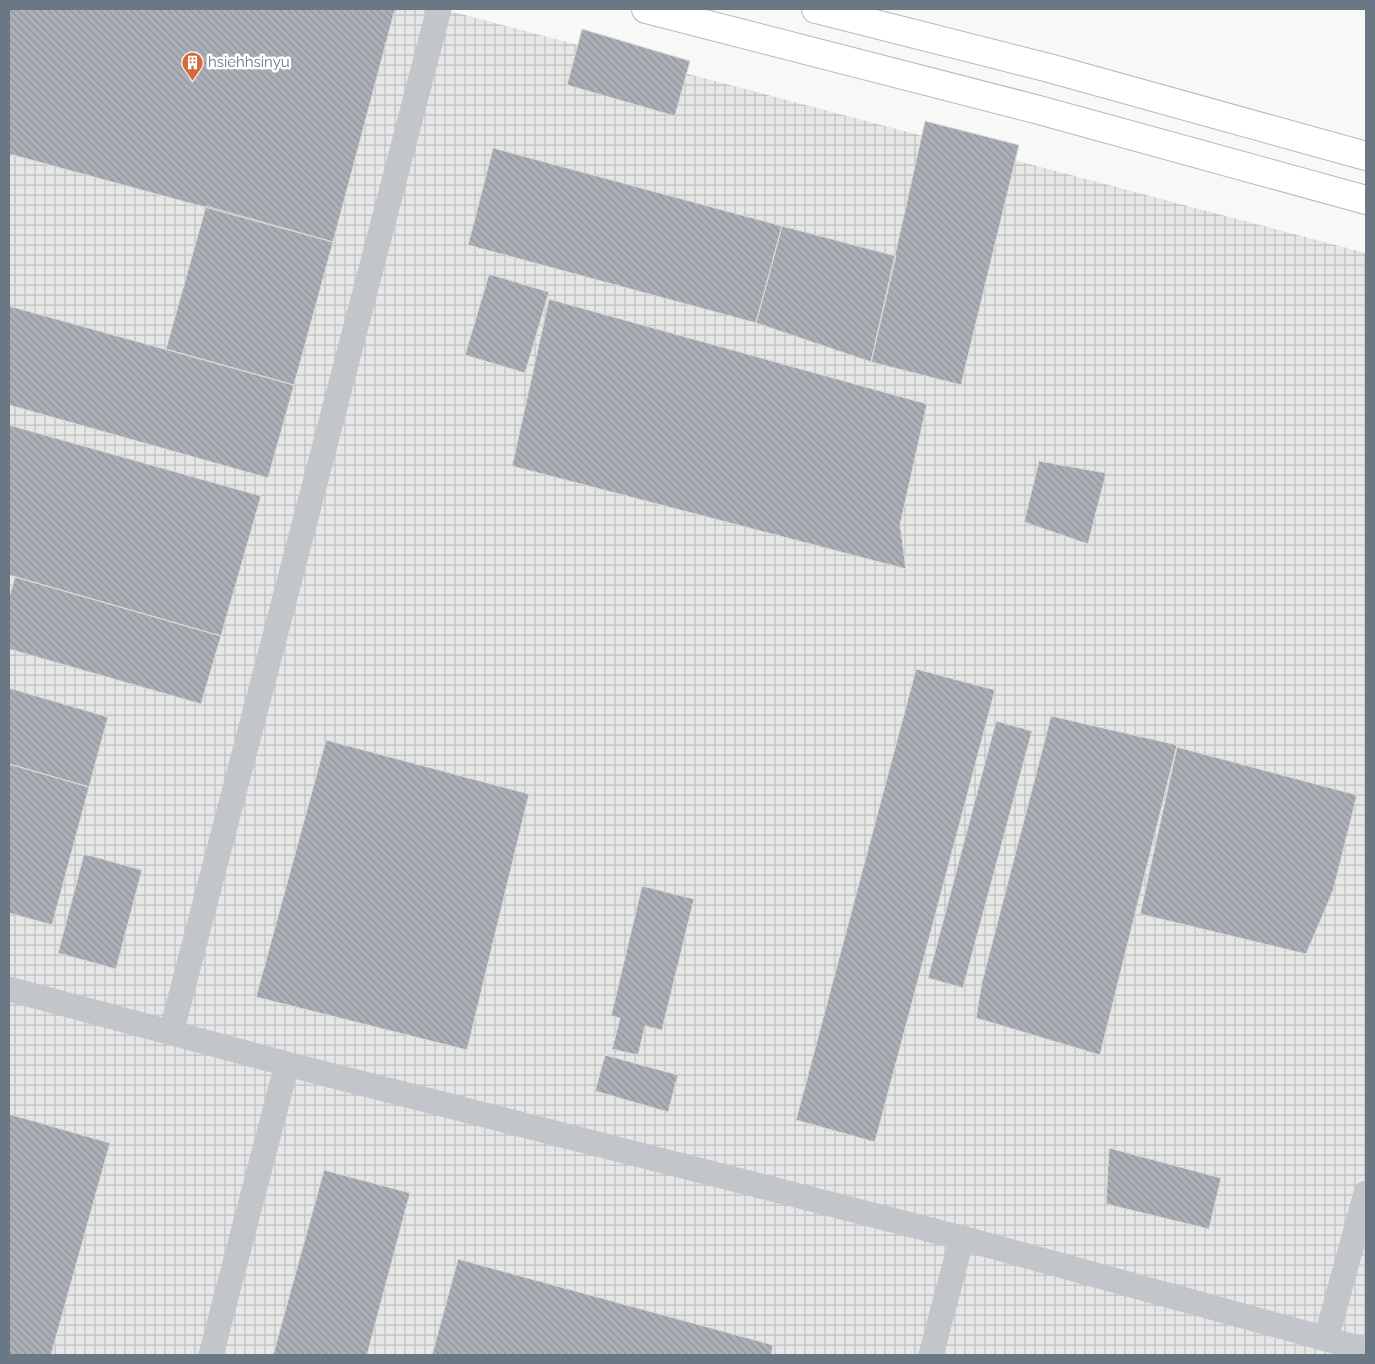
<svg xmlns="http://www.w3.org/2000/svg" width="1375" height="1364" font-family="Raleway,sans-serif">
	<defs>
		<pattern id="industrial-grid" width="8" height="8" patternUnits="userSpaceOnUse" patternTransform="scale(1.25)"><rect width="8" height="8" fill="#e6e7e6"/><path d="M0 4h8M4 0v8" fill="none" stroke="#bec0c0"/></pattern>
		<pattern id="building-back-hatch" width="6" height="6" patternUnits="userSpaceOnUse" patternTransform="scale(1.25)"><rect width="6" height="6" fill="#aab0b6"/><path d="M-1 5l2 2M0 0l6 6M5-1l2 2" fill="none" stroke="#8e949a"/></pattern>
	</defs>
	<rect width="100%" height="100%" fill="#f8f8f6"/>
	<!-- industrial -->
	<path fill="url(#industrial-grid)" d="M9,9H442L1366,253V1355H9Z"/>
	<!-- building -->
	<path fill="url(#building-back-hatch)" stroke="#dadad8" d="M9,9H395L333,242L9,154Z
		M582,29L690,61L675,116L567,85Z
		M925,121L1019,145L961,385L871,362Z
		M493,148L782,226L756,323L468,245Z
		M206,206L333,242L294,385L166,349Z
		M782,226L896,256L871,362L756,323Z
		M489,274L549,292L525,373L465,355Z
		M549,299L927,404L900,525L906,569L512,466Z
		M9,306L294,385L268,478L9,405Z
		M9,425L261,496L221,636L9,575Z
		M1039,461L1106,473L1088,544L1024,522Z
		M15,577L221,636L201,704L9,649V598Z
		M916,669L995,690L875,1142L796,1120Z
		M9,688L108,717L89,787L9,764Z
		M1051,716L1177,745L1100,1055L976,1018L982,982Z
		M996,721L1032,731L963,988L928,978Z
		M326,740L529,794L467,1050L256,997Z
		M1177,747L1357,795L1333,891L1306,954L1140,914Z
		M9,764L89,787L52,925L9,913Z
		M84,854L142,870L116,969L58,953Z
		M642,886L694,899L662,1030L645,1026L638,1055L612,1049L620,1018L611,1016Z
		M605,1055L678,1075L668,1112L595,1091Z
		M9,1114L110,1143L51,1355H9Z
		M1109,1148L1221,1178L1209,1229L1106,1204Z
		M324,1170L410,1193L367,1355H273Z
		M458,1259L773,1345L771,1355H432Z"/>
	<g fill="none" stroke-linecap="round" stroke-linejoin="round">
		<defs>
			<path id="primary" d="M646,9L1039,110L1366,200
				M816,9L1049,68L1366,156"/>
		</defs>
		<!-- primary casing -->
		<use href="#primary" stroke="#b6b9bd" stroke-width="30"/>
		<!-- street -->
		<path stroke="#c2c5c9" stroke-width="25" d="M9,989L287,1064L962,1238L1366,1350
			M171,1033L439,9
			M1326,1339L1366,1193
			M211,1355L287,1064
			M931,1355L962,1238"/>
		<!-- primary -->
		<use href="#primary" stroke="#fff" stroke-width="28"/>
	</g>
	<!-- icons -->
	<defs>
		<symbol id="building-pin" viewBox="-11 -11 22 30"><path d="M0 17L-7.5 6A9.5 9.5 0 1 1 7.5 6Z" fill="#d4693a" stroke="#fff"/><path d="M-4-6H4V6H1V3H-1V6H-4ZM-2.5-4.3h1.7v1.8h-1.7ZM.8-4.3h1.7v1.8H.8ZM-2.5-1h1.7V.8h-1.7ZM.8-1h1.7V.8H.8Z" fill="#fff"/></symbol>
	</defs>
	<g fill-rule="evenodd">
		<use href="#building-pin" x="180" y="50" width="25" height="34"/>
	</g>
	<g text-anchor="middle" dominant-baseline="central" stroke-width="5" stroke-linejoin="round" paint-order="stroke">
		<!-- poi labels -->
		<g font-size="15" fill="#6a7784" stroke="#fff" text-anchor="start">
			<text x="208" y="62">hsiehhsinyu</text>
		</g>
	</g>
	<!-- border -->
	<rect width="1375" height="1364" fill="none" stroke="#6a7784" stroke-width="20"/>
</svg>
